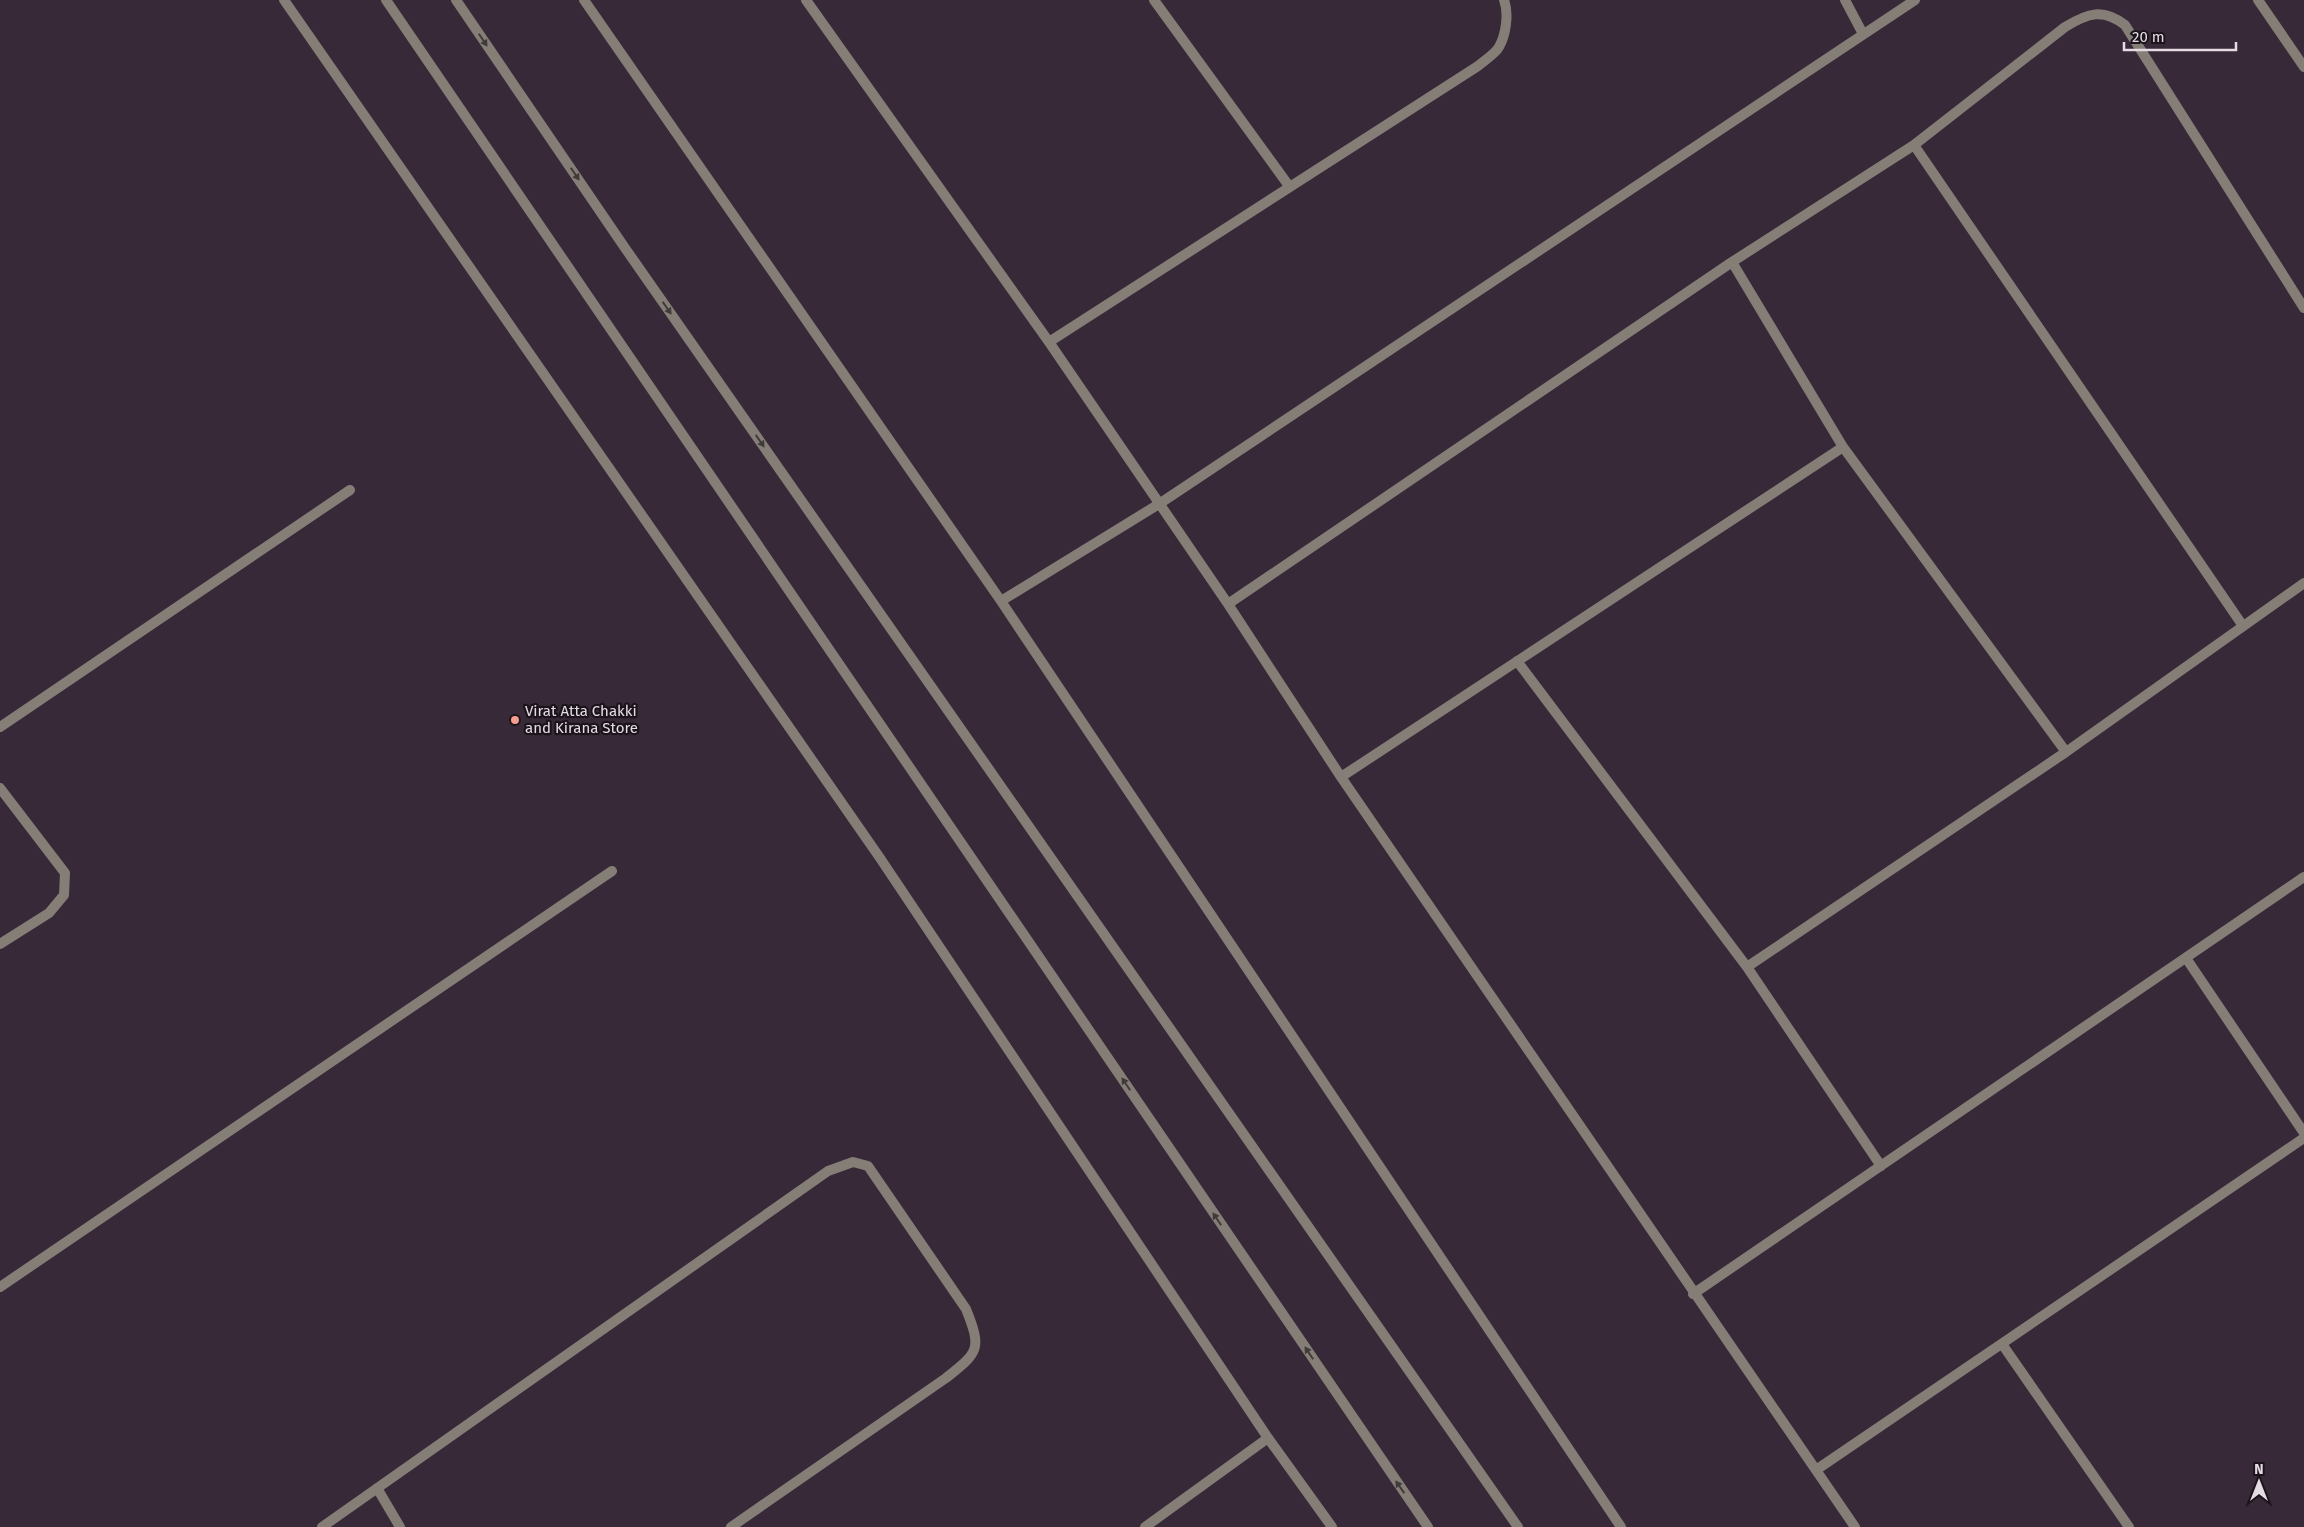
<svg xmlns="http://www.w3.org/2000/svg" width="2304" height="1527" font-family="'Fira Sans',sans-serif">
	<rect width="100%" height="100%" fill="#382938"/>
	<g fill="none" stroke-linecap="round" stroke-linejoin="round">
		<!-- minor -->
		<path stroke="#847e76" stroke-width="10" d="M284,0L880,858L1268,1438L1332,1527
			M584,0L1001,601L1621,1527
			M806,0L1049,342L1228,604L1341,777L1855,1527
			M1154,0L1289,186
			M1845,0L1863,34
			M2258,0L2304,67
			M1914,145L2243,626
			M1732,262L1843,447L2066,752
			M1049,342L1478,66C1485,60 1495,54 1499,47C1506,35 1509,13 1504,0
			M1001,601L1159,504L1915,0
			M1228,604L1732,262L1914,145L2065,27C2088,13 2103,8 2125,25L2304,308
			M1517,661L1747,967L1881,1166
			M0,727L350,490
			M1341,777L1843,447
			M0,788L65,873L64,895L49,913L0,944
			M2186,958L2304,1133
			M1747,967L2066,752L2304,583
			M0,1287L612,871
			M1693,1294L2304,877
			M2002,1344L2129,1527
			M1816,1470L2304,1138
			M377,1488L400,1527
			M322,1527L828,1171L853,1162L868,1166L966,1309C982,1349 979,1352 946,1378L731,1527
			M1145,1527L1268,1438"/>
		<!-- tertiary -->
		<path stroke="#847e76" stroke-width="10" d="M386,0L1428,1527
			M456,0L625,248L1518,1527"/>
	</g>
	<!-- one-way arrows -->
	<defs><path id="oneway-solid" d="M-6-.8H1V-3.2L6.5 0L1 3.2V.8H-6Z" transform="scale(1.25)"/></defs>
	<g fill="#403a3b">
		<use href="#oneway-solid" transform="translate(483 40) rotate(56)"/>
		<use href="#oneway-solid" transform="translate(575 174) rotate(56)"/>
		<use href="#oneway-solid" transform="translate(667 308) rotate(55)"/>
		<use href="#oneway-solid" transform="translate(760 441) rotate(55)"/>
		<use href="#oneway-solid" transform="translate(1126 1084) rotate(-124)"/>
		<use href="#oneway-solid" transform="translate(1217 1219) rotate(-124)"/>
		<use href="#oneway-solid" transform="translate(1309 1353) rotate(-124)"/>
		<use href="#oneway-solid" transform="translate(1400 1487) rotate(-125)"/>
	</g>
	<!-- markers -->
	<circle fill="#f59d8f" stroke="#1b151b" stroke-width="2" cx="515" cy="720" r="5"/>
	<g text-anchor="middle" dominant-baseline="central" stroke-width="4.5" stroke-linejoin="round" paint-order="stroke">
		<!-- poi labels -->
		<g font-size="15" fill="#e5dbe4" stroke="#1b151b" text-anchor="start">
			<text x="525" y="711">Virat Atta Chakki<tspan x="525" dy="17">and Kirana Store</tspan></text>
		</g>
	</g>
	<!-- north arrow -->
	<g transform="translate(2259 1482)" stroke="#1b151b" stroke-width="4" paint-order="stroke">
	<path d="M0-4L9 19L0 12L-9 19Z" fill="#e5dbe4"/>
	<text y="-8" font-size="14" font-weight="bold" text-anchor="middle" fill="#e5dbe4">N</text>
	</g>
	<!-- scale -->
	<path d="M2124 42v8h112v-8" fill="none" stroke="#e5dbe4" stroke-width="2.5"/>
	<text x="2132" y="42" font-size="15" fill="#e5dbe4" stroke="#1b151b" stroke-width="4" paint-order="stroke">20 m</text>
</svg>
